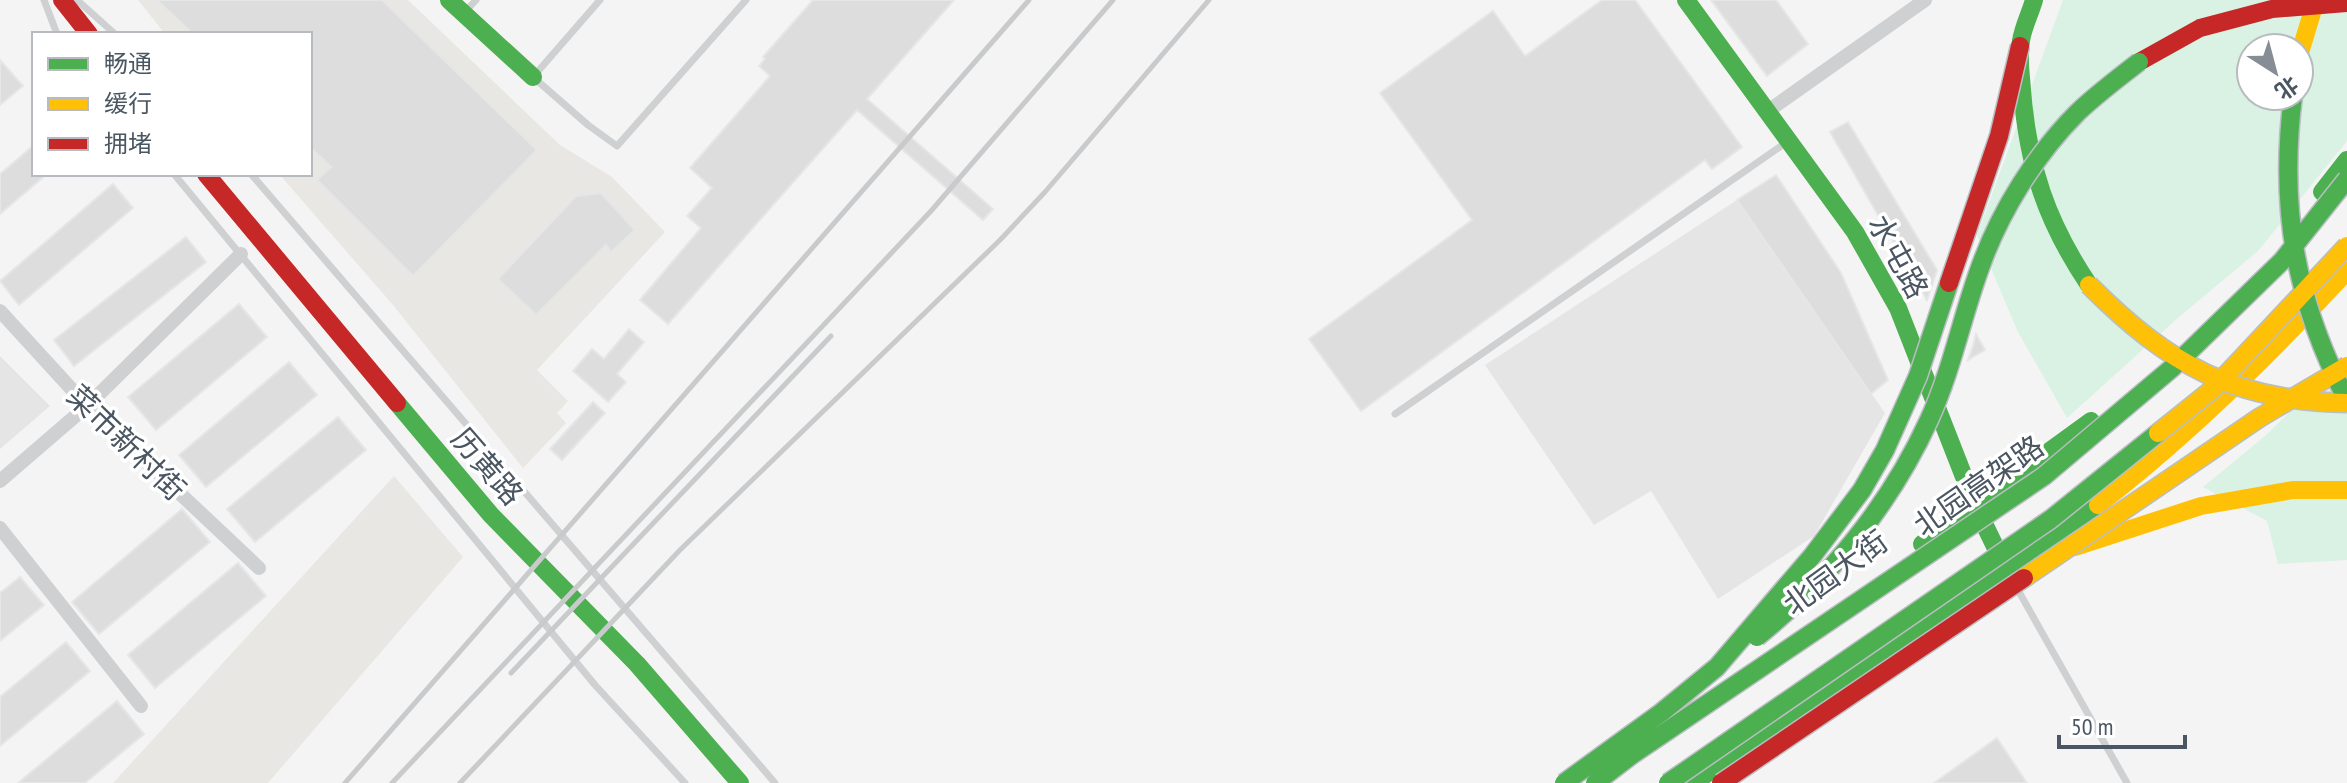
<svg xmlns="http://www.w3.org/2000/svg" width="2347" height="783" font-family="'PT Sans Narrow','Noto Sans SC',sans-serif">
	<rect width="100%" height="100%" fill="#f4f4f4"/>
	<!-- commercial -->
	<path fill="#e8e7e3" d="M138,0H408L560,145L612,177L665,232L537,370L568,401L557,413L566,423L523,468L393,305L279,174H310V34H165Z
		M394,476L463,557L268,783H113Z"/>
	<!-- education -->
	<path fill="#e6e5e6" d="M1737,200L1885,413L1814,536L1718,599L1651,491L1594,525L1485,365Z
		M0,356L50,406L0,449Z"/>
	<!-- green -->
	<path fill="#d9f2e3" fill-rule="evenodd" d="M2063,0H2347V141L2258,251L2179,317L2067,418L2017,330L1977,235ZM2251,48H2299V96H2251Z
		M2347,356V560L2278,564L2267,521L2203,487L2265,436Z"/>
	<!-- building -->
	<path fill="#ddddde" stroke="#e5e6e7" stroke-width="2" d="M157,0H382L537,150L413,276L317,180L331,167L310,147V34H193Z
		M813,0H954L867,99L993,209L983,220L857,110L668,324L640,300L701,228L687,216L712,188L690,168L770,76L759,66L765,59L763,57Z
		M1602,0H1635L1742,147L1712,169L1705,160L1361,411L1309,339L1472,220L1380,93L1493,11L1525,56Z
		M1711,0H1776L1808,44L1767,76Z
		M0,60L23,86L0,105Z
		M1848,122L1937,270L1927,300L1830,132Z
		M34,145V174H47L0,214V174Z
		M1776,175L1841,273L1888,380L1871,394L1737,200Z
		M113,184L133,208L19,305L0,281Z
		M601,193L635,230L611,252L606,245L536,315L498,279L576,196Z
		M186,237L206,262L74,366L54,340Z
		M239,304L267,337L156,430L128,397Z
		M629,329L644,342L617,374L626,382L608,402L573,371L592,349L604,359Z
		M1976,334L1985,350L1968,360L1973,346Z
		M289,362L317,395L206,487L179,455Z
		M593,402L605,413L562,460L550,449Z
		M338,417L366,450L255,542L227,509Z
		M182,509L210,542L99,634L72,602Z
		M238,563L266,596L155,688L128,655Z
		M20,577L44,605L0,641V593Z
		M66,642L90,671L0,746V697Z
		M117,701L144,734L85,783H18Z
		M1997,738L2027,783H1934Z"/>
	<g fill="none" stroke-linecap="round" stroke-linejoin="round">
		<!-- lane -->
		<path stroke="#ced0d2" stroke-width="7" d="M44,0L57,34
			M77,0L115,34
			M600,0L533,77L588,125L617,146L746,0
			M464,13L476,0
			M174,174L595,685L685,783
			M251,174L775,783
			M1395,414L1787,142
			M2018,590L2127,783"/>
		<!-- street -->
		<path stroke="#ced0d2" stroke-width="14" d="M1768,111L1925,0
			M0,311L87,406L259,568
			M0,481L87,406L241,254
			M0,528L141,706"/>
		<!-- fast -->
		<path stroke="#4caf50" stroke-width="18" d="M449,0L533,77
			M1686,0L1855,232L1898,308L1975,505L2004,565
			M2034,0C2030,14 2023,27 2021,41C2018,57 2021,74 2022,90C2028,166 2046,221 2089,285
			M2322,192L2347,160
			M397,403L491,515L637,664L740,783
			M1922,544L2091,421
			M1693,783L1995,579L2098,505"/>
		<!-- slow -->
		<path stroke="#ffc107" stroke-width="18" d="M2299,56L2316,0
			M2098,505C2189,435 2270,355 2347,271
			M2075,547L2201,506L2293,490H2347"/>
		<!-- jam -->
		<path stroke="#c62828" stroke-width="18" d="M62,0L89,34
			M2139,62L2200,28L2272,9L2347,3
			M206,174L397,403"/>
		<!-- rail -->
		<path stroke="#c9cacc" stroke-width="5" d="M511,673L831,336
			M345,783L1029,0
			M392,783L931,211L1113,0
			M460,783L680,550L1000,240L1045,192L1209,0"/>
		<defs>
			<path id="fast-bridge" d="M2293,96C2279,208 2295,300 2347,400
				M1757,637C1831,577 1889,507 1929,420C1952,370 1962,316 1981,265C2001,210 2036,154 2078,112C2097,94 2118,78 2139,62
				M1564,783L1662,712L1717,667L1813,555L1862,490L1885,450L1918,376L1949,283
				M1595,783L1633,754L2044,476L2172,368L2282,261L2347,179
				M1668,783L2051,519L2158,433"/>
			<path id="slow-bridge" d="M2089,285C2169,365 2233,401 2347,403
				M2158,433L2213,389L2347,246
				M2024,578L2259,418L2347,366"/>
			<path id="jam-bridge" d="M1949,283L1999,136L2020,46
				M1721,783L2024,578"/>
		</defs>
		<!-- fast-bridge casing -->
		<use href="#fast-bridge" stroke="#b9bec3" stroke-width="21" stroke-linecap="butt"/>
		<!-- slow-bridge casing -->
		<use href="#slow-bridge" stroke="#b9bec3" stroke-width="21" stroke-linecap="butt"/>
		<!-- jam-bridge casing -->
		<use href="#jam-bridge" stroke="#b9bec3" stroke-width="21" stroke-linecap="butt"/>
		<!-- fast-bridge -->
		<use href="#fast-bridge" stroke="#4caf50" stroke-width="18"/>
		<!-- slow-bridge -->
		<use href="#slow-bridge" stroke="#ffc107" stroke-width="18"/>
		<!-- jam-bridge -->
		<use href="#jam-bridge" stroke="#c62828" stroke-width="18"/>
	</g>
	<g text-anchor="middle" dominant-baseline="central" stroke-width="7" stroke-linejoin="round" paint-order="stroke">
		<!-- street labels -->
		<g font-size="30" fill="#4a5661" stroke="#fff">
			<text transform="translate(1899 256) rotate(61)">水屯路</text>
			<text transform="translate(127 442) rotate(44)">菜市新村街</text>
			<text transform="translate(488 466) rotate(49)">历黄路</text>
			<text transform="translate(1978 485) rotate(-35)">北园高架路</text>
			<text transform="translate(1835 572) rotate(-36)">北园大街</text>
		</g>
	</g>
	<!-- legend -->
	<rect x="32" y="32" width="280" height="144" fill="#ffffff" stroke="#b7bbc0" stroke-width="2"/>
	<rect x="48" y="58" width="40" height="12" fill="#4caf50" stroke="#b7bbc0" stroke-width="2"/>
	<text x="104" y="72" font-size="24" fill="#4a5661">畅通</text>
	<rect x="48" y="98" width="40" height="12" fill="#ffc107" stroke="#b7bbc0" stroke-width="2"/>
	<text x="104" y="112" font-size="24" fill="#4a5661">缓行</text>
	<rect x="48" y="138" width="40" height="12" fill="#c62828" stroke="#b7bbc0" stroke-width="2"/>
	<text x="104" y="152" font-size="24" fill="#4a5661">拥堵</text>
	<!-- north arrow -->
	<g transform="translate(2275 72) rotate(144)"><circle r="38" fill="#ffffff" stroke="#b7bbc0" stroke-width="2"/>
	<path d="M0-6L14 30L0 20L-14 30Z" fill="#868d94"/>
	<text y="-12" font-size="22" font-weight="bold" text-anchor="middle" fill="#4a5661">北</text>
	</g>
	<!-- scale -->
	<path d="M2059 735v12h126v-12" fill="none" stroke="#4a5661" stroke-width="4"/>
	<text x="2071" y="735" font-size="24" fill="#4a5661" stroke="#ffffff" stroke-width="6" paint-order="stroke">50 m</text>
</svg>
